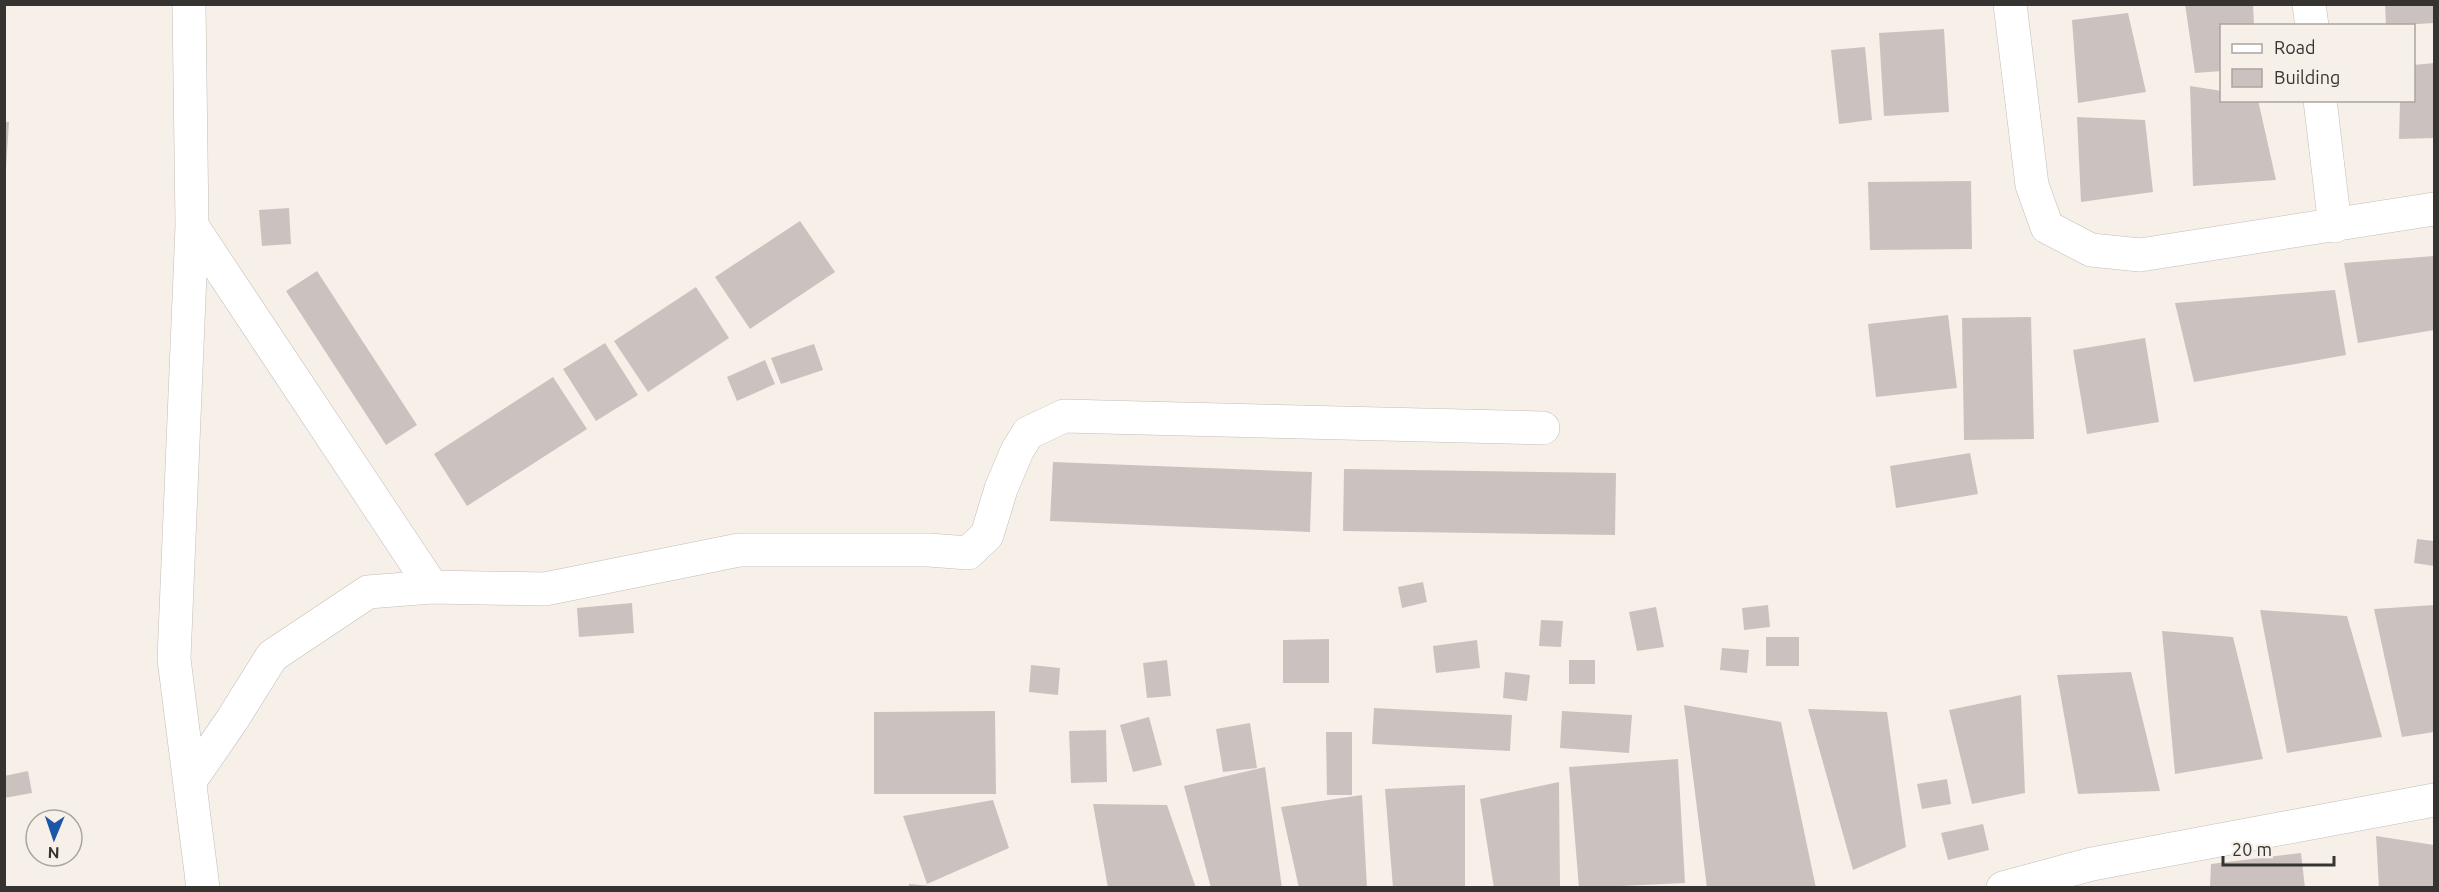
<svg xmlns="http://www.w3.org/2000/svg" width="2439" height="892" font-family="Ubuntu,sans-serif">
	<rect width="100%" height="100%" fill="#f6f0e9"/>
	<!-- building -->
	<path fill="#cbc2c0" d="M2185,4H2253L2254,26H2222V71L2195,73Z
		M2385,4H2434V23L2386,26Z
		M2128,13L2146,92L2078,103L2072,20Z
		M1944,29L1949,112L1884,116L1879,33Z
		M1865,47L1872,120L1839,124L1831,50Z
		M2434,63V138L2399,139L2400,100H2414V65Z
		M2190,86L2222,91V100H2258L2276,180L2193,186Z
		M2077,117L2145,120L2153,192L2081,202Z
		M5,122H9L6,168H5Z
		M1971,181L1972,249L1870,250L1868,182Z
		M289,208L291,244L262,246L259,210Z
		M800,221L835,272L750,329L715,277Z
		M2434,256V330L2358,343L2344,263Z
		M317,271L417,425L386,445L286,291Z
		M696,287L729,338L648,392L614,341Z
		M2335,290L2346,355L2194,382L2175,303Z
		M1948,315L1957,388L1876,397L1868,324Z
		M2031,317L2034,439L1964,440L1962,318Z
		M2145,338L2159,422L2087,434L2073,350Z
		M605,343L638,395L596,421L563,369Z
		M814,344L823,370L781,384L771,358Z
		M765,360L775,384L737,401L727,377Z
		M553,377L587,429L467,506L434,454Z
		M1970,453L1978,494L1896,508L1890,466Z
		M1053,462L1312,472L1310,532L1050,521Z
		M1344,469L1616,473L1615,535L1343,531Z
		M2417,539L2434,541V566L2414,563Z
		M1423,582L1427,602L1402,608L1398,587Z
		M632,603L634,633L579,637L577,608Z
		M1768,605L1770,627L1744,630L1742,608Z
		M2434,605V732L2402,737L2374,609Z
		M1656,607L1664,647L1637,651L1629,612Z
		M2260,610L2347,616L2382,737L2287,753Z
		M1541,620L1563,621L1561,647L1539,646Z
		M2162,631L2233,637L2263,759L2175,774Z
		M1766,637H1799V666H1766Z
		M1329,639V683H1283V640Z
		M1477,640L1480,668L1436,673L1433,646Z
		M1722,648L1749,650L1747,673L1720,670Z
		M1167,660L1171,696L1147,698L1143,663Z
		M1569,660H1595V684H1569Z
		M1031,665L1060,668L1058,695L1029,692Z
		M1505,672L1530,675L1527,701L1503,698Z
		M2131,672L2160,791L2078,794L2057,675Z
		M2021,695L2025,793L1972,804L1949,710Z
		M1684,705L1781,722L1816,888H1707Z
		M1374,708L1512,715L1510,751L1372,744Z
		M1808,709L1887,712L1906,847L1853,870Z
		M995,711L996,794H874V712Z
		M1562,711L1632,715L1629,753L1560,748Z
		M1149,717L1162,765L1133,772L1120,725Z
		M1250,723L1257,768L1223,772L1216,729Z
		M1106,730L1107,782L1071,783L1069,731Z
		M1326,732H1352V795H1327Z
		M1678,759L1685,883L1579,888L1569,767Z
		M1265,767L1282,888H1211L1184,786Z
		M28,771L32,793L4,798V776Z
		M1947,779L1951,804L1922,809L1917,784Z
		M1559,782L1560,888H1494L1480,799Z
		M1465,785V888H1393L1385,789Z
		M1362,795L1367,888H1299L1281,807Z
		M993,800L1009,848L927,884L903,816Z
		M1093,804L1167,805L1196,888H1108Z
		M1983,824L1989,850L1948,860L1941,833Z
		M2376,836L2434,845V888H2379Z
		M2301,853L2305,888H2210L2211,864Z
		M909,884L931,886V888H909Z"/>
	<g fill="none" stroke-linecap="round" stroke-linejoin="round">
		<defs>
			<path id="minor" d="M189,4L192,226L174,659L203,888
				M2010,4L2032,185L2047,227L2091,250L2140,255L2434,209
				M2309,4L2312,26
				M2320,100L2335,226
				M192,226L432,587
				M190,781L232,720L272,656L368,592L432,587L545,589L739,550H929L968,553L987,535L1001,489L1017,451L1028,433L1064,416L1543,428
				M2003,888L2092,864L2434,800"/>
		</defs>
		<!-- minor casing -->
		<use href="#minor" stroke="#c3bdb7" stroke-width="34"/>
		<!-- minor -->
		<use href="#minor" stroke="#fff" stroke-width="33"/>
	</g>
	<!-- border -->
	<rect width="2439" height="892" fill="none" stroke="#363431" stroke-width="12"/>
	<!-- legend -->
	<rect x="2220" y="24" width="195" height="78" fill="#f6f0e9" stroke="#a9a59f" stroke-width="1.5"/>
	<rect x="2232" y="44" width="30" height="9" fill="#ffffff" stroke="#a9a59f" stroke-width="1.5"/>
	<text x="2274" y="54" font-size="18" fill="#363431">Road</text>
	<rect x="2232" y="69" width="30" height="18" fill="#cbc2c0" stroke="#a9a59f" stroke-width="1.5"/>
	<text x="2274" y="84" font-size="18" fill="#363431">Building</text>
	<!-- north arrow -->
	<g transform="translate(54 838) rotate(182)"><circle r="28" fill="#f6f0e9" stroke="#a9a59f" stroke-width="1.5"/>
	<path d="M0-4.5L10 22L0 15L-10 22Z" fill="#1d56a8"/>
	<text y="-9" font-size="16" font-weight="bold" text-anchor="middle" fill="#363431">N</text>
	</g>
	<!-- scale -->
	<path d="M2223 856v9h111v-9" fill="none" stroke="#363431" stroke-width="3"/>
	<text x="2232" y="856" font-size="18" fill="#363431" stroke="#f6f0e9" stroke-width="4.5" paint-order="stroke">20 m</text>
</svg>
